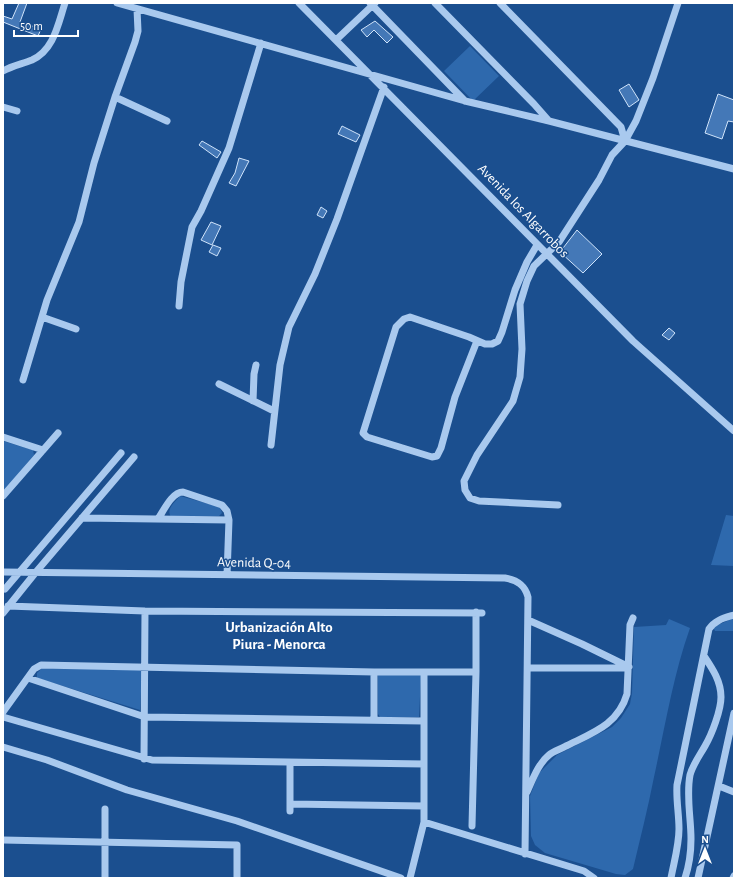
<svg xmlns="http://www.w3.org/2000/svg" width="737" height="881" font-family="'Alegreya Sans',sans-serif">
	<rect width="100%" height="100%" fill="#1b4f8f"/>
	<!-- green -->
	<path fill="#2e69ad" d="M470,46L499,76L473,101L444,71Z
		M3,441L33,450L34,455L3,492Z
		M180,496L220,507L222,513L219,516L171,517C166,509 174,503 180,496Z
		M726,515L734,516V566L711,565Z
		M734,618V631H715L713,627Z
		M669,619L690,628C673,676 665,727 654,777C648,808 640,839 633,869L625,875L616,874L545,853L535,845L531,836L530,796L539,773L557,755L612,727L621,718L630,704L632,693L634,627L666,625Z
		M42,668L140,670L142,672L140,710L37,678V673Z
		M420,674L421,676L419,717H380L378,714V675Z"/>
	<!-- building -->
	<path fill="#4478b7" stroke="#cfe3fa" d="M19,3H27L20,22L41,29L38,36L3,22V16L12,19Z
		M375,21L393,37L387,43L374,30L367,37L361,30Z
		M629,84L639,100L629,107L619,90Z
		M718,94L734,100V122L728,121L722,139L705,133Z
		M342,126L360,135L356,142L338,134Z
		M202,141L221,152L217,158L199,145Z
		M239,158L249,161L236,186L229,183L235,173Z
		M321,207L327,211L323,218L317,215Z
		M211,222L221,226L212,245L201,240Z
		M577,230L602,254L583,273L560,252Z
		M213,245L221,248L217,256L209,252Z
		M669,328L675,333L669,340L662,335Z"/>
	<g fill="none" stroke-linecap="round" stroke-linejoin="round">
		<!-- minor -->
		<path stroke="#a9c9ee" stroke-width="7" d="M117,3L465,101L549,121L734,169
			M299,3L633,341L734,431
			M370,3L465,101
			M435,3L534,104L549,121
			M500,3L621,127L625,141
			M336,40L375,3
			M3,71C12,66 22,64 32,60C54,50 58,24 65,3
			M115,97L167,121
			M3,107L17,111
			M179,306L181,282L192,227L201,211L229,148L261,43
			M42,317L76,329
			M477,341L455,397L441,448L437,456L432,457L367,437L363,433L396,327L404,319L410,317L469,337L485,344H492L498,341L502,332L515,290L527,262L537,245
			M23,380L47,300L79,222L94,163L115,97L135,42L138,31L137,9
			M219,384L274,411
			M253,401L254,374L256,365
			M3,437L43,450
			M271,445L280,365L289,327L315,274L337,219L384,87
			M3,496L58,433
			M558,505L479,501L470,498L465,490L464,481L477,455L513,401L520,377L522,349L520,304L527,281L534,266L559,242L599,180L612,155L625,141L636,121L653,78L678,3
			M82,518L229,520
			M158,519C164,510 172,492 183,492L222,505L227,511L229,520L227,575
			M3,572L505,578C517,580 525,585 528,597L525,854
			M5,589L121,453
			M8,606L145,611L482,613
			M3,613L36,572L134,457
			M528,620L582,644L629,667
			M528,668H628
			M374,672V720
			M28,678L145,717L423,721
			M3,712L34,669L41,665L374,672H476
			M3,717L152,760L424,764
			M3,747L47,760L127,790L237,821L401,878
			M144,759L145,611
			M719,786L734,792
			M527,792C533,779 538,764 549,755C553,751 561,749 566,746C592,733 618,725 627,694L630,625L633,618
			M290,804L424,806
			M290,811V763
			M424,822L584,871L594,878
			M472,826L476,672V612
			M3,840L237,845V878
			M105,878V809
			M410,878L424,822V673
			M671,878C674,862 679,845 679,829C679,814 676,800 677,785L709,629C715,620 724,618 734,615
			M685,878C689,866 691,852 691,839C691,818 686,796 690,775C693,764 700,755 705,746C712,734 721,710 721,697C721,681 712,668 704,656
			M698,878L734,713
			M733,878L734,876"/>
	</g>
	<g text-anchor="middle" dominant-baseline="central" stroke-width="3" stroke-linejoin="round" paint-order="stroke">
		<!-- street labels -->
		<g font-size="14" fill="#fff" stroke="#1b4f8f">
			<text transform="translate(523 211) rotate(46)">Avenida los Algarrobos</text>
			<text transform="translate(254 563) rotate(1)">Avenida Q-04</text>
		</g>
		<!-- neighbourhood labels -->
		<g font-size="15" font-weight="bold" fill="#fff" stroke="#1b4f8f">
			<text x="279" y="627">Urbanización Alto<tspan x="279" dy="17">Piura - Menorca</tspan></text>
		</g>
	</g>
	<!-- border -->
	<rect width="737" height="881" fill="none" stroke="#ffffff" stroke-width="8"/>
	<!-- north arrow -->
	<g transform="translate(705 849)" stroke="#1b4f8f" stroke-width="3" paint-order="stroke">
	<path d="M0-3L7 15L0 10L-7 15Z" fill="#ffffff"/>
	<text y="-6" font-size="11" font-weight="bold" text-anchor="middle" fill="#ffffff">N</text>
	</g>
	<!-- scale -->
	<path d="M14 30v6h64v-6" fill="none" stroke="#ffffff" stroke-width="2"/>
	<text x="20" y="30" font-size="12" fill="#ffffff" stroke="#1b4f8f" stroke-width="3" paint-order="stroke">50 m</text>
</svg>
